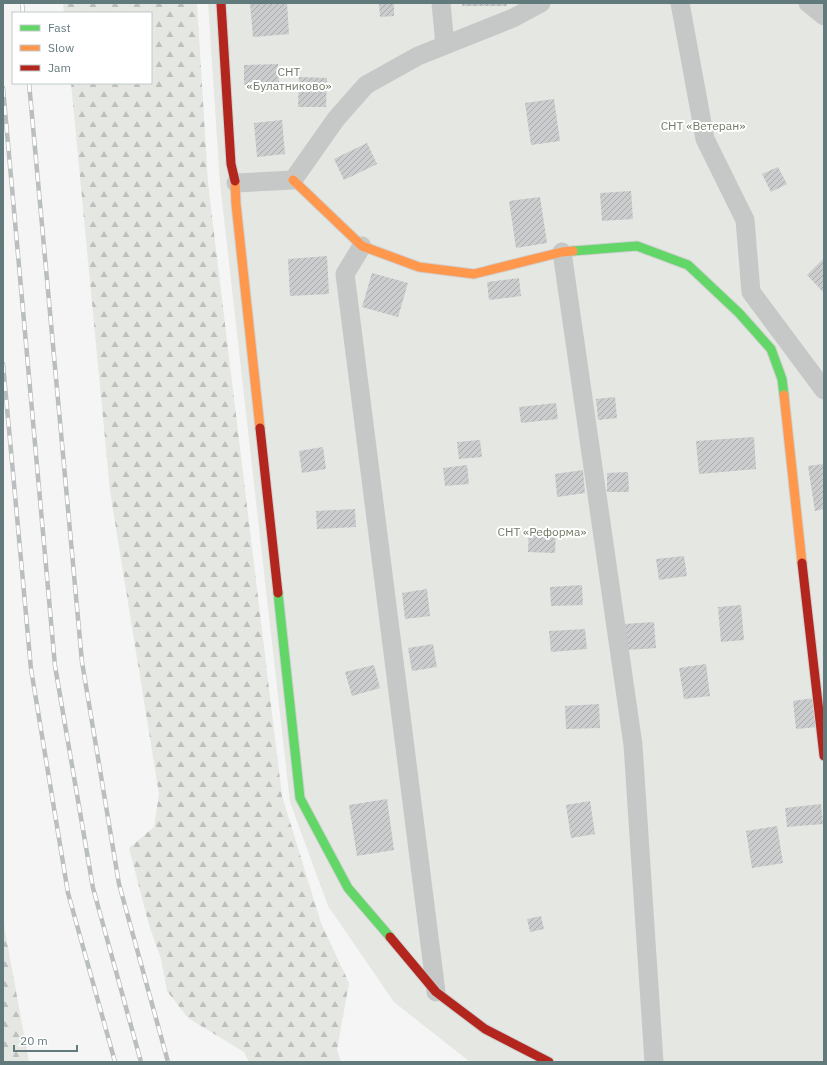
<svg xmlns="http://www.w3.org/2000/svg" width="827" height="1065" font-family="'IBM Plex Sans',sans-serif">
	<defs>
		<pattern id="forest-firs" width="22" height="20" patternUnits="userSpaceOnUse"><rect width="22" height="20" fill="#e5e7e2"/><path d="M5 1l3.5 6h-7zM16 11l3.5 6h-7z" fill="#bdc0bc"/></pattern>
		<pattern id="building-hatch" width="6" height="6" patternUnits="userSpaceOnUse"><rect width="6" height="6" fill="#cacccd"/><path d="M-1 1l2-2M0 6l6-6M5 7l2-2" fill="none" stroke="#a8abac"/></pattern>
	</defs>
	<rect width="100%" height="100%" fill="#f5f5f5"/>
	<!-- forest -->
	<path fill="url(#forest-firs)" d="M63,3H197L208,183L282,796L321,923L349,983L337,1050L341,1062H249L244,1052L188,1018L167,991L161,959L149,925L129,848L154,827L159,794L110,491L71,83H151V13H64Z
		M3,920L29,1062H3Z"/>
	<!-- green -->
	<path fill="#e5e7e2" d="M208,3H824V1062H470L394,1002L328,906L290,802L220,183Z"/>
	<!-- building -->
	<path fill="url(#building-hatch)" d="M250,3H287L289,34L253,37Z
		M379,3H394V16L380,17Z
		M463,3H507V6H462Z
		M278,64L279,83L244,85V65Z
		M299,77L327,78L326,107H298Z
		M554,99L560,141L531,145L525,103Z
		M282,120L285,154L257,157L254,123Z
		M367,143L377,164L344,180L334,159Z
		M778,167L787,184L771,192L762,174Z
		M631,191L633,219L602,221L600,193Z
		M540,197L547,243L516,248L509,201Z
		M327,256L329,294L290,296L288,259Z
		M824,258V293L807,275Z
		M372,273L408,283L398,317L362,307Z
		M519,278L521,296L489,300L487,282Z
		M615,397L617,418L598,420L596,399Z
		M556,403L558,419L521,423L519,407Z
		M754,437L756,469L699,474L696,441Z
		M480,440L482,457L459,459L457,442Z
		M323,447L326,469L302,473L299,451Z
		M824,464V509L815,511L808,466Z
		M467,465L469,484L445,486L443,468Z
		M583,470L585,493L557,497L555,474Z
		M628,472L629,492H607V473Z
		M355,509L356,527L317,529L316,511Z
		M529,529L556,530L555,553L528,552Z
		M684,556L687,576L659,580L656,559Z
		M582,585L583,605L551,606L550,587Z
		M427,589L430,616L405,619L402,593Z
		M741,605L744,640L721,642L718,607Z
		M654,622L656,648L627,650L625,624Z
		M585,629L587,649L551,652L549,631Z
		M433,644L437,667L412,671L408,648Z
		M706,664L710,696L684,699L679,668Z
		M374,665L380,688L352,696L345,672Z
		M814,698L817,727L796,729L793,701Z
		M599,704L600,728L566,729L565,706Z
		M387,799L394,850L357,856L349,805Z
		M590,801L595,834L571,838L566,805Z
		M821,804L823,824L787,827L785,808Z
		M777,826L783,863L752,868L746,831Z
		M541,916L544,929L530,932L527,919Z"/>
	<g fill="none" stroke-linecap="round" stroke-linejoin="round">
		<defs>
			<path id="fast" d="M573,251L637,246L688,265L739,313L771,349L782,379L784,395
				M278,593L300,798L348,888L390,937"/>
			<path id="slow" d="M293,180L362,246L419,267L474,274L562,252L573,251
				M235,181L236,204L260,428
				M784,395L802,563"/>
			<path id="jam" d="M221,3L231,164L235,181
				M260,428L278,593
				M802,563L824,756
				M390,937L436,992L485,1029L549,1062"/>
		</defs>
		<!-- fast casing -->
		<use href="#fast" stroke="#d0d1d2" stroke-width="11"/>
		<!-- slow casing -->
		<use href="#slow" stroke="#d0d1d2" stroke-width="11"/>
		<!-- jam casing -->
		<use href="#jam" stroke="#d0d1d2" stroke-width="11"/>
		<!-- street -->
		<path stroke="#c6c8c8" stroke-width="19" d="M441,3L445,45
			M680,3L705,139L745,220L751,292L824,390
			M808,3L824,16
			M236,183L293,180L336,119L366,85L418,56L513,18L541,3
			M362,246L345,274L436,992
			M562,252L633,745L654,1062"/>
		<!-- fast -->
		<use href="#fast" stroke="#63d668" stroke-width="9"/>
		<!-- slow -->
		<use href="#slow" stroke="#ff974d" stroke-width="9"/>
		<!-- jam -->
		<use href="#jam" stroke="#b3261e" stroke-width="9"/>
		<defs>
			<path id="rail" d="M22,3L23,13
				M29,83L82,662L119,884L168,1062
				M3,88L55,666L93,888L141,1062
				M3,364L31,669L68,893L115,1062"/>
		</defs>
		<!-- rail casing -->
		<use href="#rail" stroke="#bbbebf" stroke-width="4.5"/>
		<!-- rail -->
		<use href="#rail" stroke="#fff" stroke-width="3" stroke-dasharray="9" stroke-linecap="butt"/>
	</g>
	<g text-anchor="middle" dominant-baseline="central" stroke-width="4" stroke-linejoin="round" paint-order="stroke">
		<!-- park labels -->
		<g font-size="12" fill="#707a66" stroke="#fff">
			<text x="289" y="71">СНТ<tspan x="289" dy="14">«Булатниково»</tspan></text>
			<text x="703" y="125">СНТ «Ветеран»</text>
			<text x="542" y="531">СНТ «Реформа»</text>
		</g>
	</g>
	<!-- border -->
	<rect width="827" height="1065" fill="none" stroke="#637a7d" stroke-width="8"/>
	<!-- legend -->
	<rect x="12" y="12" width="140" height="72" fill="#ffffff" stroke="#c1cacb"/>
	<rect x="20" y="25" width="20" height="6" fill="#63d668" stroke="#c1cacb"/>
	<text x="48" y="32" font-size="12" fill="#637a7d">Fast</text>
	<rect x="20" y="45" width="20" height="6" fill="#ff974d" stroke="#c1cacb"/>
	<text x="48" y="52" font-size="12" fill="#637a7d">Slow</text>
	<rect x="20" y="65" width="20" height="6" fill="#b3261e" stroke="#c1cacb"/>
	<text x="48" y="72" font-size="12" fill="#637a7d">Jam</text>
	<!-- scale -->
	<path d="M14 1045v6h63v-6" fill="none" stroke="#637a7d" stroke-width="2"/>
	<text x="20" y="1045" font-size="12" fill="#637a7d" stroke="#ffffff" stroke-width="3" paint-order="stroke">20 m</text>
</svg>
